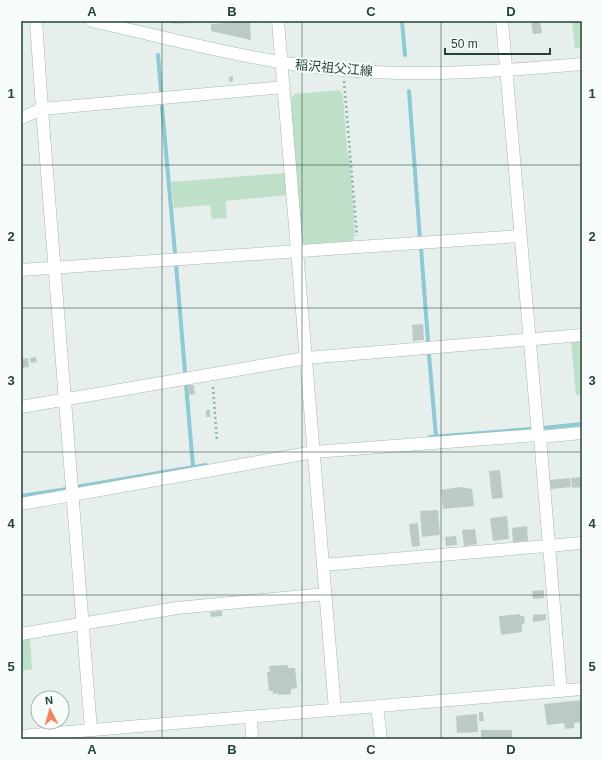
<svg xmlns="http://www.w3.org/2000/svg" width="603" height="760" font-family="Helvetica,'Noto Sans JP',sans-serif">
	<rect width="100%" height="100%" fill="#e6efeb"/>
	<!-- green -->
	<path fill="#bfe0c8" d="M161,21H218L176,24Z
		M572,21H582V48H575Z
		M339,90L343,95L347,150L350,159L355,232L353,244L306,248L301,244L290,99L295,94Z
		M286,173L287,195L226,201L227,218L212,219L210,205L174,208L171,182Z
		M582,341V394L576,395L571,342Z
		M30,638L32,669L21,671V640Z"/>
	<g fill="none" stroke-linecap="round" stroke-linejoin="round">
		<!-- stream -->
		<path stroke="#8ec9d4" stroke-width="4" d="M402,21L405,55
			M158,55L161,91
			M409,91L420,239
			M162,107L175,253
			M421,248L428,341
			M176,264L185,372
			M429,355L436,437
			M186,384L193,467
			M543,428L582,424
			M430,437L531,429
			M76,487L206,465
			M21,496L67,489"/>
	</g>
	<!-- building -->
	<path fill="#bbcac4" d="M248,21H250L251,40L211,31V24Z
		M540,22L542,33L533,34L531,23Z
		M233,76V81L229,82V77Z
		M423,324L424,340L413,341L412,325Z
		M36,357L37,362L31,363L30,358Z
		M28,358L29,367L21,368V359Z
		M188,385H194L195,394L189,395Z
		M206,410H210V417H206Z
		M500,470L503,498L492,499L489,471Z
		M582,477V487L572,488L571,478Z
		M570,478L571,487L551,489L550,480Z
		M460,487L472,489L474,506L443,509L441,490Z
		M438,510L440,535L422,537L420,511Z
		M507,516L509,539L493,541L490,518Z
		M418,523L420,546L412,547L409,524Z
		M527,526L528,541L513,542L512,528Z
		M475,529L477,544L464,546L462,530Z
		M456,536L457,545L446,546L445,537Z
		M544,590V598L533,599L532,591Z
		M222,611V616L211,617L210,612Z
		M520,614V616H524L525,623L522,624V632L501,635L499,616Z
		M546,614V620L533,622V615Z
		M288,665V668H295L297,688L291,689V694L278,695V693L273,694V691H269L267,672H270L269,666Z
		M582,700L581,722L574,723V728L565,729L564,723L547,725L544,704Z
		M479,712H483L484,721H479Z
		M477,714L478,732L457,733L456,716Z
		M481,730H512V739H481Z"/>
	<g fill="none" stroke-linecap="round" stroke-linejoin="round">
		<defs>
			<path id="street" d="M278,21L335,710
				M502,21L538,435L540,437L561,691
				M21,270L520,236
				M21,407L306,358L582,335
				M540,437L582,433
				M21,504L314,452L538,435
				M323,565L582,543
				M21,634L177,608L325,594
				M377,707L381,739
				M251,717L252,739
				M91,730L42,109L284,87
				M21,736L582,689"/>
			<path id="secondary" d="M91,21C174,39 258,63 343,70C423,77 503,71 582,64
				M21,118L42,109L36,21"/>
		</defs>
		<!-- street casing -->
		<use href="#street" stroke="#a8b8b2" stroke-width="13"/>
		<!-- secondary casing -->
		<use href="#secondary" stroke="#a4bbb3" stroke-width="13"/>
		<!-- path -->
		<path stroke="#86b3a5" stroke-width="2.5" stroke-dasharray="2 3" stroke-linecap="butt" d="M344,81L357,236
			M213,387L217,440"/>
		<!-- street -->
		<use href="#street" stroke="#fff" stroke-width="12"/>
		<!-- secondary -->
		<use href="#secondary" stroke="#fff" stroke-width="12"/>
	</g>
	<!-- grid -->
	<path fill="none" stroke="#24423a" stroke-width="1" stroke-opacity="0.55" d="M162,21V739M302,21V739M441,21V739M21,165H582M21,308H582M21,452H582M21,595H582"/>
	<g text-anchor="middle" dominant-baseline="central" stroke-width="4" stroke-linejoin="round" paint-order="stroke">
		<!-- street labels -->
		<g font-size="13" fill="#24423a" stroke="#f7fbf9">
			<text transform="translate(334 68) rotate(5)">稲沢祖父江線</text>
		</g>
	</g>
	<!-- border -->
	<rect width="603" height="760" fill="none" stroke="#f7fbf9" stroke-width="44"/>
	<!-- north arrow -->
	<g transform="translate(50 710) rotate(354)"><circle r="19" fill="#f7fbf9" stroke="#a3b1ad"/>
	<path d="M0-3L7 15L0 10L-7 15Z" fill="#f4845f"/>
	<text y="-6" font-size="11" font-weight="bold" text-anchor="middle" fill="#24423a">N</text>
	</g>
	<!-- scale -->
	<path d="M445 48v6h105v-6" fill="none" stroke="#24423a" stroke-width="2"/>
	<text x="451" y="48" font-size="12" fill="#24423a" stroke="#f7fbf9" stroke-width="3" paint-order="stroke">50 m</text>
	<rect x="22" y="22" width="559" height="716" fill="none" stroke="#24423a" stroke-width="1.5"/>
	<g font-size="13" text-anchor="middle" font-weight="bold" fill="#24423a">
		<text x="92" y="16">A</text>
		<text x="232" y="16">B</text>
		<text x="371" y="16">C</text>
		<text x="511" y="16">D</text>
		<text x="11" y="98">1</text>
		<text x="592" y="98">1</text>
		<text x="11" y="241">2</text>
		<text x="592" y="241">2</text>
		<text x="11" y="385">3</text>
		<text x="592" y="385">3</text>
		<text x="11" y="528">4</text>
		<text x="592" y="528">4</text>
		<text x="11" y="671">5</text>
		<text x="592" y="671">5</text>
		<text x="92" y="754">A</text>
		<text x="232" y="754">B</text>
		<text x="371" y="754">C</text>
		<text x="511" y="754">D</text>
	</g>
</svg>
